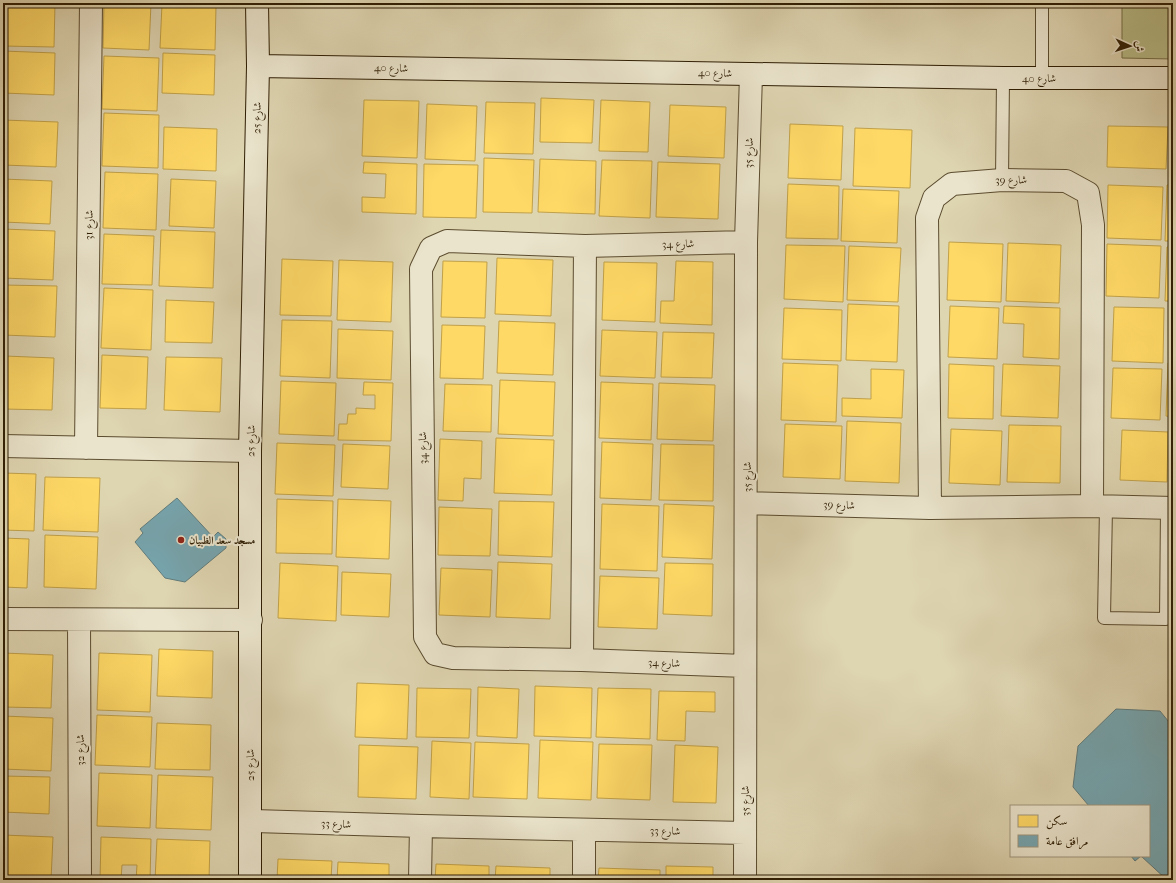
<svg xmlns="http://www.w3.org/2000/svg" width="1176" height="883" font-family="'IM FELL French Canon',Amiri,serif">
	<rect width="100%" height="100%" fill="#ded5b1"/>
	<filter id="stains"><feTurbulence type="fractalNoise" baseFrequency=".005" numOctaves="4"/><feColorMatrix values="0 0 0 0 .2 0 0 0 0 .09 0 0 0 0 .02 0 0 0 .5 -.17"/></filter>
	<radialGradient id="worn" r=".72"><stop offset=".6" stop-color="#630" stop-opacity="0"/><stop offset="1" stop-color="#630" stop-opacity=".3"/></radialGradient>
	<!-- green -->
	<path fill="#b8bc87" stroke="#746d46" d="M1122,3H1173V59L1122,58Z"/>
	<!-- homes -->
	<path fill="#ffd966" stroke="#c1a149" d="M3,3L55,4L54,47L3,46Z
		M104,3H151L149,50L103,48Z
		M162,4L216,6L215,50L160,48Z
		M3,51L55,53L54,95L3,93Z
		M163,53L215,55L214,95L162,93Z
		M104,56L159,58L157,111L102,109Z
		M541,98L594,100L592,143L540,142Z
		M364,100L419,101L417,158L362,156Z
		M601,100L650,102L648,152L599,151Z
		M486,102L535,103L533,154L484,153Z
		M427,104L477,106L475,161L425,159Z
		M670,105L726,107L724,158L668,156Z
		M104,113L159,115L158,168L102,166Z
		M3,120L58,122L56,167L3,165Z
		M790,124L843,126L841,180L788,178Z
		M1108,126L1168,127L1166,169L1107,167Z
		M164,127L217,129L216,171L163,169Z
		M855,128L912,130L910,188L853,186Z
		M484,158L534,160L532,213L483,212Z
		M540,159L596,161L595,214L538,212Z
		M602,160L652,161L650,218L599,216Z
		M364,162L417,164L416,214L362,212V197L385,198L386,174L363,173Z
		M658,162L720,164L718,219L656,217Z
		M424,164L478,165L476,218L423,217Z
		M105,172L158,174L156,230L103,228Z
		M3,179L52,181L50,224L3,222Z
		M171,179L216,181L214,228L169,226Z
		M788,184L839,186L838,239L786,238Z
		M1108,185L1163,187L1161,240L1107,238Z
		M1167,185H1173V241H1165Z
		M843,189L899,191L897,243L841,241Z
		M3,229L55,231L53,280L3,278Z
		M161,230L215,232L213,288L159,286Z
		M104,234L154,236L152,285L102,284Z
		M949,242L1003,244L1001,302L947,300Z
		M1008,243L1061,245L1059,303L1006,301Z
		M1107,244L1161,246L1159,298L1106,296Z
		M786,245L845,246L843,302L784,299Z
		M849,246L901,248L898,302L847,300Z
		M1167,247H1173V301H1165Z
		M497,258L553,260L551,316L495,314Z
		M282,259L333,261L331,316L280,315Z
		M339,260L393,262L391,322L337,320Z
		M443,261L487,262L485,318L441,317Z
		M676,261L713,262L712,325L660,323L661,301H674Z
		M604,262L657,263L655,322L602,320Z
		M3,285L57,286L55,337L3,335Z
		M104,288L153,290L151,350L101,348Z
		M166,300L214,302L212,343L165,342Z
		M848,304L899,306L897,362L846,360Z
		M950,306L999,308L997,359L948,357Z
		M1004,306L1060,308L1059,359L1023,357L1024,324L1003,323Z
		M1173,306V357H1171Z
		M1114,307L1164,308L1163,363L1112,361Z
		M784,308L842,310L841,361L782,359Z
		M282,320L332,321L330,378L280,376Z
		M499,321L555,323L553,375L497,373Z
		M442,325L485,326L483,379L440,378Z
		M338,329L393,331L391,380L337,378Z
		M602,330L657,332L655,378L600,376Z
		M663,332L714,333L712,378L661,377Z
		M102,355L148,357L146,409L100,408Z
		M5,356L54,358L52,410L3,409Z
		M166,357L222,358L220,412L164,410Z
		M783,363L838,365L836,422L781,420Z
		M1168,363H1173V417L1166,416Z
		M949,364L994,366L993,419L948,418Z
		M1003,364L1060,366L1058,418L1001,416Z
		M1113,368L1162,369L1160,420L1111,418Z
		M871,369L904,370L902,418L842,416V398L871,399Z
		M500,380L555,382L553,436L498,434Z
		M281,381L336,383L334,436L279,434Z
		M364,382L393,383L391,441L338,440L339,424H347L348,414H356V408L375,409V395H363Z
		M601,382L653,384L651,440L599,438Z
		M659,383L715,385L713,441L657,439Z
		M445,384L492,385L491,432L443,431Z
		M847,421L901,423L899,483L845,481Z
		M785,424L842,426L840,479L783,477Z
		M1009,425L1061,426L1060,483L1007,482Z
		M951,429L1002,431L1000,485L949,483Z
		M1122,430L1168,432L1167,482L1120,480Z
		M496,438L554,440L552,495L494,493Z
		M440,439L482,441L481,479L464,478L463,501L438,500Z
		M602,442L653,444L651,500L600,498Z
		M277,443L335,445L333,496L275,494Z
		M343,444L390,446L388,489L341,487Z
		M661,444L714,445L713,501L659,500Z
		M3,473L36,474L34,531L3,530Z
		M45,477L100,478L98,532L43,530Z
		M277,499L333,501L332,554L276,553Z
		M338,499L391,501L389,559L336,557Z
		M499,501L554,502L552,557L498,555Z
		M602,504L659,506L657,571L600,569Z
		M664,504L714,506L712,559L662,557Z
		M439,507L492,509L490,556L438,555Z
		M45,535L98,537L96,589L44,587Z
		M3,538L29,539L27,588L3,587Z
		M498,562L552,564L550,619L496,617Z
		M280,563L338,566L336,621L278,618Z
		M665,563L713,564L712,616L663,614Z
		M441,568L492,570L490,617L439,615Z
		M342,572L391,574L389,617L341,615Z
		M600,576L659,578L657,629L598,627Z
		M159,649L213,651L212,698L157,696Z
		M3,653L53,655L51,708L3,707Z
		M99,653L152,655L150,712L97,710Z
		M357,683L409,685L407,739L355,737Z
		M535,686L592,688L591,738L534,736Z
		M478,687L519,689L517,738L477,736Z
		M417,688L471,689L469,738L416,737Z
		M598,688L651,689L650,739L596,737Z
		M659,691L715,692V712L686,711L685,741L657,740Z
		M97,715L152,717L150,767L95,765Z
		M3,716L53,718L51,771L3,769Z
		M157,723L211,725L210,770L155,769Z
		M540,740L593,742L591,800L538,798Z
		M432,741L471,743L469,799L430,797Z
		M475,742L529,744L527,799L473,797Z
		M599,744L652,745L650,800L597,798Z
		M359,745L418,747L416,799L358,797Z
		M675,745L718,747L716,803L673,802Z
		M99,773L152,775L150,828L97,826Z
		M158,775L213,777L211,830L156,828Z
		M3,776L50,777L49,814L3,812Z
		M3,835L53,837L51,880H3Z
		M101,837L151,839L150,880H136L137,865H122L121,880H100Z
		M157,839L210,841L209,880H155Z
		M278,859L332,861L331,880H277Z
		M338,862L389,864V880H337Z
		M436,864L489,866V880H435Z
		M496,866L550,868V880H495Z
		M666,866L713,867V880H666Z
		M599,868L660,870V880H598Z"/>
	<!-- public -->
	<path fill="#76a5af" stroke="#617c7c" d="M177,498L213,537L218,532L226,539V548L185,582L165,578L135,542L143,533L140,529Z
		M1116,709L1160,711L1173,727V880H1167L1141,856L1135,861L1131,856H1149V806H1089L1073,787L1078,746Z"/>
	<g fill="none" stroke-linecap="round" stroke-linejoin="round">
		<defs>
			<path id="lane" d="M1042,3V78
				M1002,180L1003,78
				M1106,507L1104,618L1166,619L1167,508"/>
			<path id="street" d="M3,446L250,451
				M86,448L91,3
				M747,503L930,508L1092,506L1173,508
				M930,508L927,218L934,198L952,184L1002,180L1066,181L1088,193L1093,225L1092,506
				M3,619L251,620
				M79,620L80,880
				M582,660L585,246
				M745,666L582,660L453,658L435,654L425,637L421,269L431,248L447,241L585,246L746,242
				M250,821L421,826L745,833
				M420,880L421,826
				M584,880V830
				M745,880L746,242L751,74"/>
			<path id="secondary" d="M258,66L1003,78H1173
				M250,880V451L258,66L257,3"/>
		</defs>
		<!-- lane casing -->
		<use href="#lane" stroke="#5b4c2f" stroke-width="14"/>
		<!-- street casing -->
		<use href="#street" stroke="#5b4c2f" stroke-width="24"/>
		<!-- secondary casing -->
		<use href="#secondary" stroke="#2f1e04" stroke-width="24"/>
		<!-- lane -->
		<use href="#lane" stroke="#eae4cc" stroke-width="12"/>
		<!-- street -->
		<use href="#street" stroke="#eae4cc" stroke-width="22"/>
		<!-- secondary -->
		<use href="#secondary" stroke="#eae4cc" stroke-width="22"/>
	</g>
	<!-- markers -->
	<circle fill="#8f2418" stroke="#eae4cc" stroke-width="1.5" cx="181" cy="540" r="4"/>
	<g text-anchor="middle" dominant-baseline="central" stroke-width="4" stroke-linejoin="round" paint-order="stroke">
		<!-- street labels -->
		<g font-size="11" fill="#2f1e04" stroke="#eae4cc">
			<text transform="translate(391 68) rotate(1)">شارع 40</text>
			<text transform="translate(715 73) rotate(1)">شارع 40</text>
			<text x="1039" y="78">شارع 40</text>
			<text transform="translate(257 118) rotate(-89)">شارع 25</text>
			<text transform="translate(749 153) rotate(-88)">شارع 35</text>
			<text transform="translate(1011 180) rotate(-1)">شارع 39</text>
			<text transform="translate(89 225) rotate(-89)">شارع 31</text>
			<text transform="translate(678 244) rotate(-2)">شارع 34</text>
			<text transform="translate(251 441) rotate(-89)">شارع 25</text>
			<text transform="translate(423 448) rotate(-91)">شارع 34</text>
			<text transform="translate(747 477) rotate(-90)">شارع 35</text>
			<text transform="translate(839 505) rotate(2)">شارع 39</text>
			<text transform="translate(664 663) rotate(2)">شارع 34</text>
			<text transform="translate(80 750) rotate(-90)">شارع 32</text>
			<text transform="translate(250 765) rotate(-90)">شارع 25</text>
			<text transform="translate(745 801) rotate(-90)">شارع 35</text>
			<text transform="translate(336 824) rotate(2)">شارع 33</text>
			<text transform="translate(665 831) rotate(1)">شارع 33</text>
		</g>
		<!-- poi labels -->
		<g font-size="11" font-weight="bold" fill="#2f1e04" stroke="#eae4cc" text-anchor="start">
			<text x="189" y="540">مسجد سعد الظبيان</text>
		</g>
	</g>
	<!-- margin -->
	<rect width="1176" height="883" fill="none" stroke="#ded5b1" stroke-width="16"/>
	<rect x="4" y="4" width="1168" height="875" fill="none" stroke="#2f1e04" stroke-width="2"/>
	<rect x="8" y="8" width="1160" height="867" fill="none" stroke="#2f1e04"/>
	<!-- legend -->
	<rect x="1010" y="805" width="140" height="52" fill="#eae4cc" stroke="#9f957c"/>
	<rect x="1018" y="815" width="20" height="12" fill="#ffd966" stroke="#9f957c"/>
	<text x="1046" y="825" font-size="12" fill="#2f1e04">سكن</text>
	<rect x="1018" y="835" width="20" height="12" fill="#76a5af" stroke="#9f957c"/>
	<text x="1046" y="845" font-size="12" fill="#2f1e04">مرافق عامة</text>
	<!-- north arrow -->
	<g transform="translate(1130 46) rotate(93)" stroke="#eae4cc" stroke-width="3" paint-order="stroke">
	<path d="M0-3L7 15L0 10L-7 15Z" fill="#2f1e04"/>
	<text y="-6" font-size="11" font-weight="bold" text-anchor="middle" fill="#2f1e04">ش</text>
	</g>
	<rect width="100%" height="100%" filter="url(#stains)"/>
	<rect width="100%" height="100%" fill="url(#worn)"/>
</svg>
